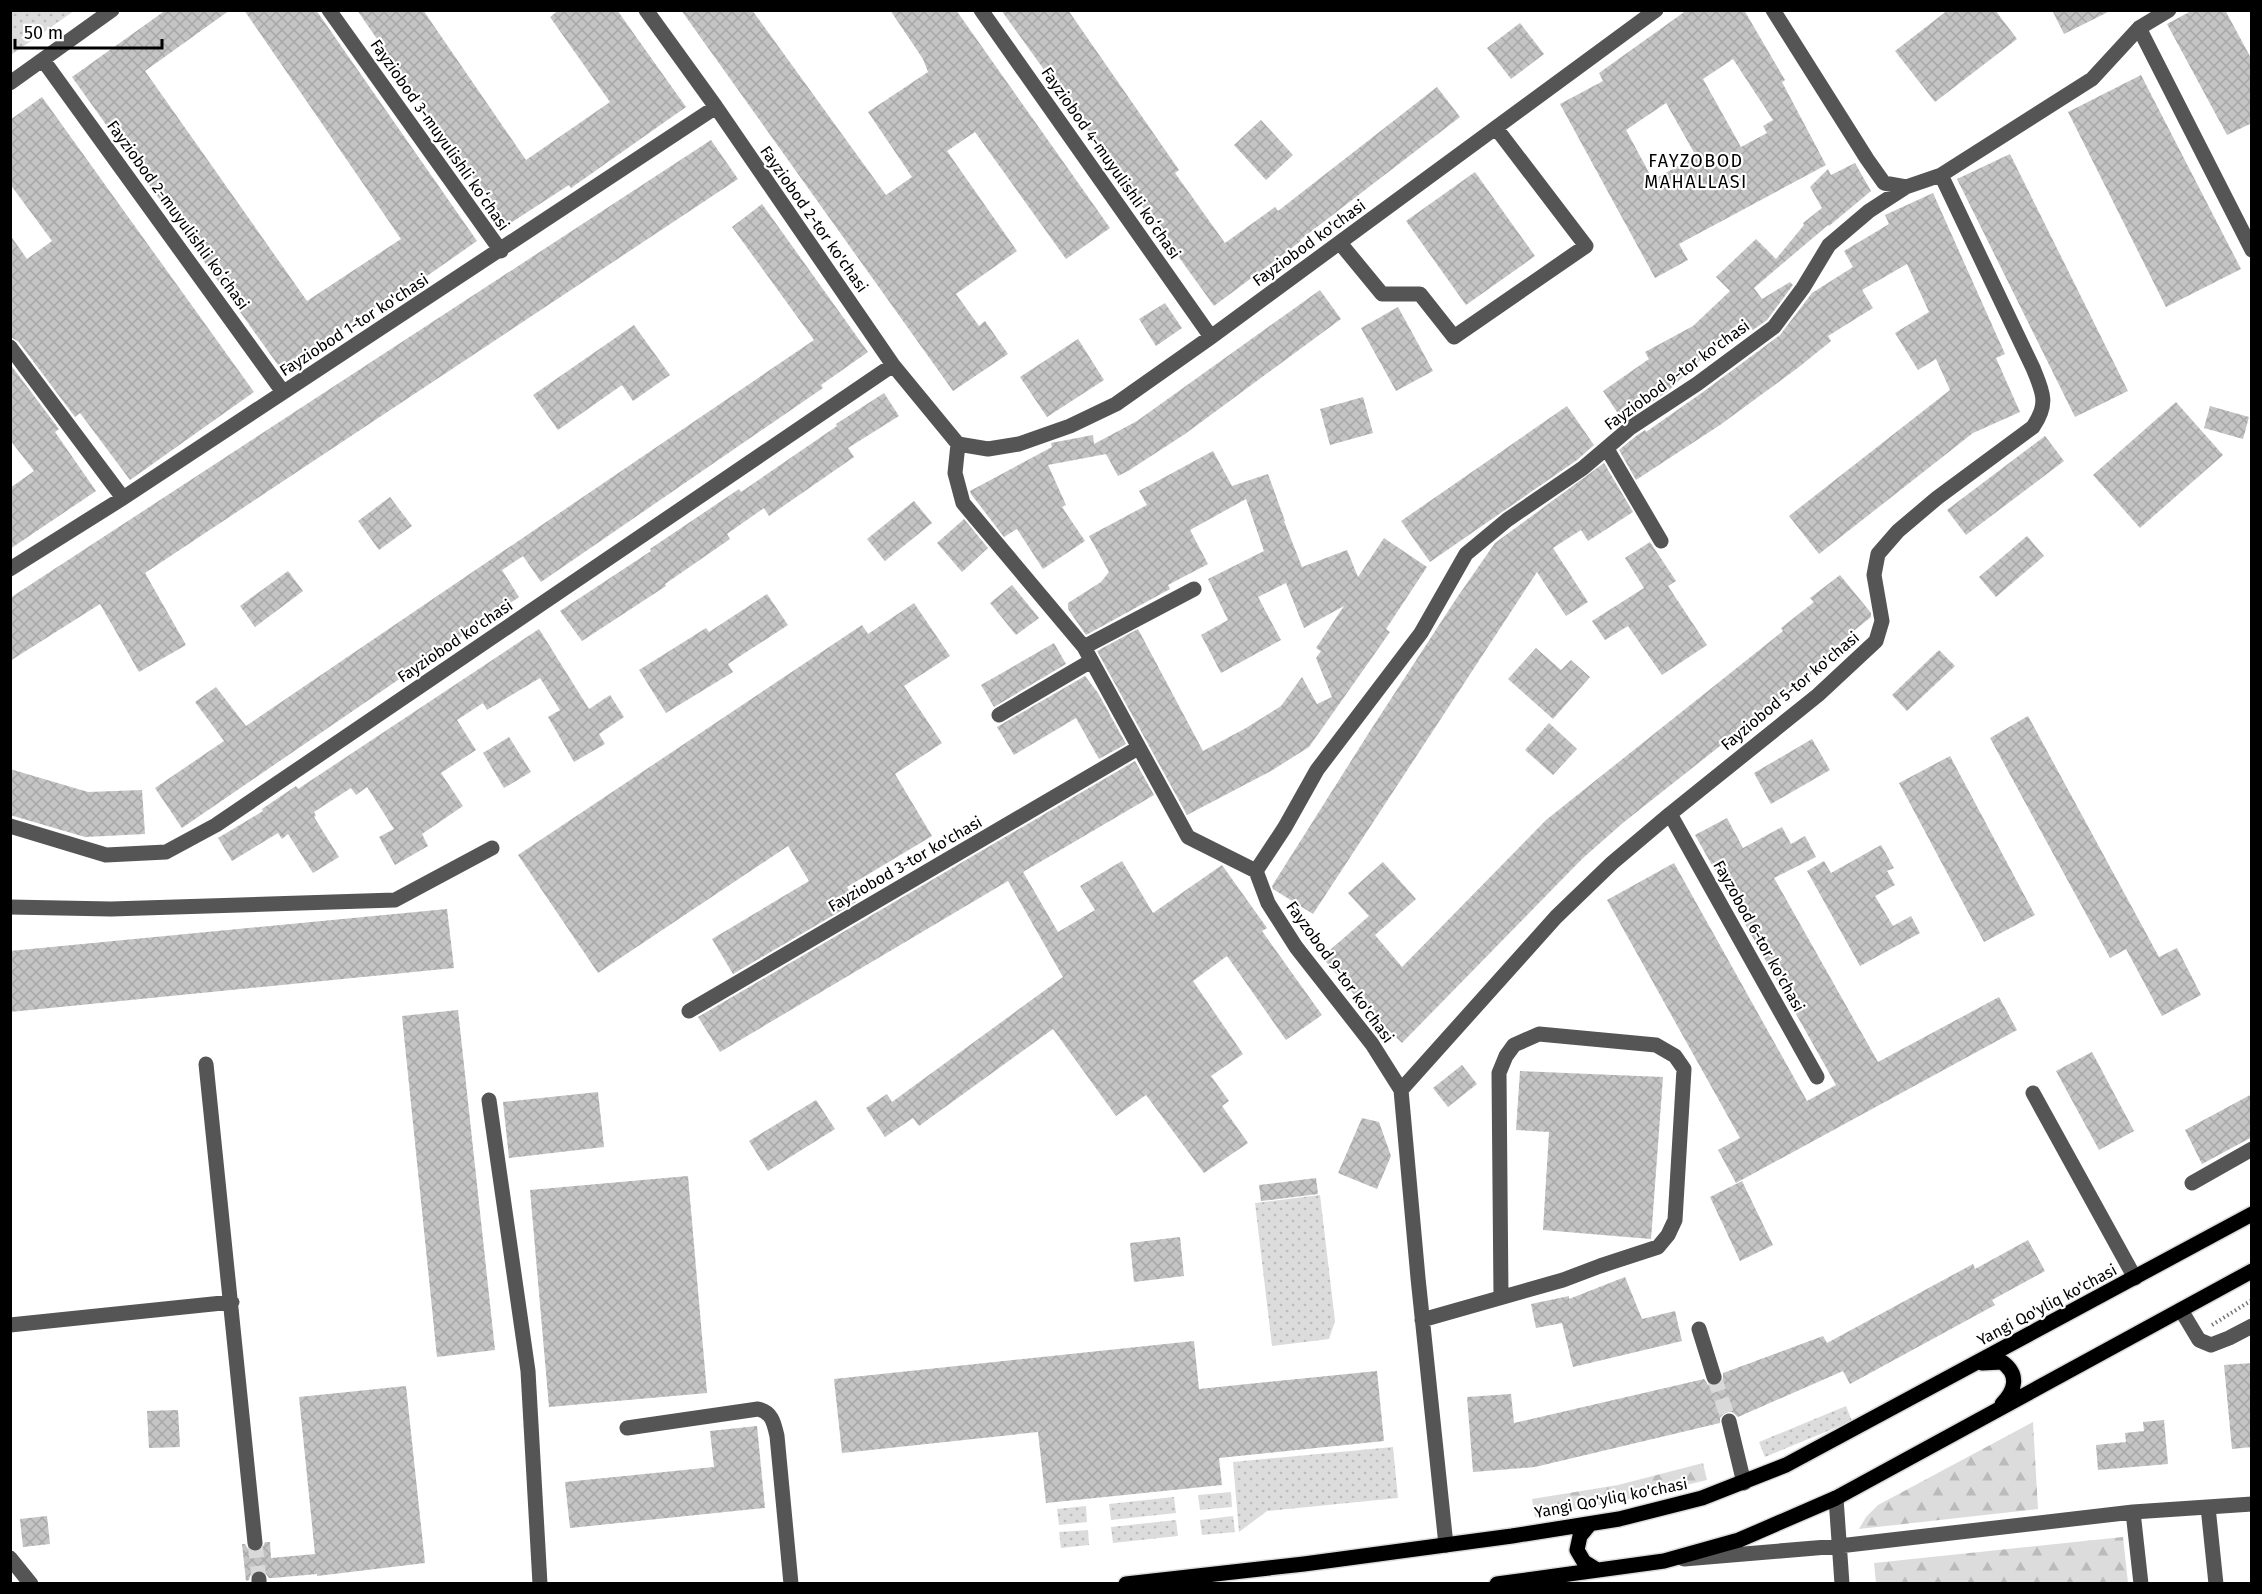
<svg xmlns="http://www.w3.org/2000/svg" width="2262" height="1594" font-family="'Fira Sans',sans-serif">
	<defs>
		<pattern id="grass-dots" width="8" height="8" patternUnits="userSpaceOnUse" patternTransform="scale(1.5)"><rect width="8" height="8" fill="#dcdcdc"/><path d="M2 2h.1M6 6h.1" fill="none" stroke="#bbb" stroke-width="1.8" stroke-linecap="round"/></pattern>
		<pattern id="forest-firs" width="22" height="20" patternUnits="userSpaceOnUse" patternTransform="scale(1.5)"><rect width="22" height="20" fill="#dcdcdc"/><path d="M5 1l3.5 6h-7zM16 11l3.5 6h-7z" fill="#bbb"/></pattern>
		<pattern id="building-cross-hatch" width="8" height="8" patternUnits="userSpaceOnUse" patternTransform="scale(1.5)"><rect width="8" height="8" fill="#c4c4c4"/><path d="M0 0l8 8M0 8l8-8" fill="none" stroke="#a7a7a7"/></pattern>
	</defs>
	<rect width="100%" height="100%" fill="#fff"/>
	<!-- grass -->
	<path fill="url(#grass-dots)" d="M11,10H74V11L11,55Z
		M1320,1195L1335,1321L1329,1339L1272,1346L1255,1203Z
		M1846,1406L1852,1421L1765,1457L1759,1442Z
		M1393,1447L1398,1498L1267,1511L1239,1532L1233,1462Z
		M1231,1492L1232,1507L1200,1510L1198,1495Z
		M1174,1497L1176,1513L1111,1520L1109,1504Z
		M1086,1506L1087,1522L1059,1525L1057,1509Z
		M1233,1516L1235,1532L1202,1535L1200,1520Z
		M1176,1520L1178,1536L1113,1543L1111,1527Z
		M1088,1530L1089,1545L1061,1548L1059,1532Z"/>
	<!-- forest -->
	<path fill="url(#forest-firs)" d="M2033,1422L2038,1509L1859,1529L1866,1517L1878,1505Z
		M1703,1463L1707,1480L1621,1501L1535,1517L1532,1499L1618,1485Z
		M2123,1537L2128,1583H1876L1874,1563Z"/>
	<!-- building -->
	<path fill="url(#building-cross-hatch)" fill-rule="evenodd" d="M166,10H230L145,71L307,301L401,239L244,10H316L477,241L427,276L425,274L332,336L283,372L72,77Z
		M357,10H423L526,160L610,102L550,17L559,10H617L686,107L571,188L569,185L506,226Z
		M681,10H752L886,195L912,177L868,112L928,72L923,59L890,10H956L1110,228L1066,259L975,132L947,151L1017,251L956,294L979,326L985,321L1008,354L953,391Z
		M1001,10H1068L1179,170L1175,173L1225,243L1275,207L1278,211L1437,87L1460,117L1300,240L1301,241L1214,306Z
		M1687,10H1744L1785,80L1782,82L1826,165L1679,244L1688,260L1655,278L1560,104L1603,81L1599,73ZM1733,59L1773,120L1763,126L1767,133L1741,147L1703,79ZM1666,103L1696,156L1653,180L1626,130Z
		M1948,10H1995L2017,39L1935,102L1895,51Z
		M2052,10H2112L2064,34Z
		M2193,10H2225L2252,60V123L2227,135L2167,24Z
		M1520,23L1544,54L1511,79L1487,48Z
		M2141,75L2241,269L2166,307L2068,112Z
		M42,97L254,392L130,480L80,413L75,417L18,341L10,337V235L27,259L52,241L10,184V120Z
		M1261,120L1293,155L1266,180L1234,145Z
		M711,140L738,179L145,573L186,645L139,672L100,604L10,661V598Z
		M2010,154L2128,391L2075,417L1957,179Z
		M1855,163L1871,191L1829,226L1828,225L1754,288L1762,299L1790,282L1793,285L1767,320L1753,330L1742,320L1667,392L1623,421L1603,391L1649,359L1645,352L1693,326L1730,291L1716,277L1756,239L1776,259L1804,225L1803,223L1822,208L1810,187L1828,169L1831,175Z
		M1475,172L1535,256L1466,305L1406,221Z
		M1933,193L2005,354L1996,358L2020,412L1973,433L1819,554L1789,516L1950,390L1936,359L1918,370L1895,333L1929,312L1907,264L1862,290L1873,308L1828,336L1831,341L1799,367L1720,425L1636,480L1619,450L1636,436L1645,430L1646,432L1703,392L1780,335L1812,293L1853,267L1844,251L1889,224L1885,215Z
		M762,204L868,352L821,385L823,388L541,582L523,556L502,570L519,597L182,828L155,788L224,741L195,702L216,687L246,726L814,340L732,227Z
		M1320,290L1341,319L1185,434L1128,471L1118,476L1106,454L1048,465L1066,505L1062,507L1085,541L1043,569L1017,529L1004,537L971,494L970,491L1052,447L1051,443L1093,435L1094,444L1137,421Z
		M1165,303L1182,328L1156,346L1139,319Z
		M1398,307L1433,371L1396,391L1361,328Z
		M634,325L670,375L633,401L622,385L558,430L533,395Z
		M1078,339L1104,380L1047,417L1020,377Z
		M10,364L59,429L55,432L96,491L10,549V488L34,471L10,440Z
		M884,393L899,416L848,448L854,457L769,516L764,508L727,534L730,539L665,584L666,586L582,641L560,611L651,551L650,549L739,489L741,492L837,426L836,424Z
		M1363,397L1373,433L1330,445L1320,409Z
		M2176,402L2223,455L2140,528L2093,475Z
		M1567,406L1594,445L1577,460L1430,562L1401,521Z
		M2210,406L2249,417L2243,439L2204,428Z
		M2045,436L2064,461L1966,535L1947,510Z
		M1213,451L1232,486L1268,474L1285,521H1284L1302,567L1347,550L1358,577L1384,538L1427,567L1386,629L1390,632L1309,747L1271,771L1187,815L1097,651L1138,629L1203,751L1246,728L1281,706L1302,677L1317,704L1332,697L1316,658L1321,651L1316,648L1344,606L1304,628L1286,583L1258,597L1281,640L1221,673L1201,635L1228,620L1208,579L1264,551L1246,499L1190,530L1208,564L1168,585L1170,589L1086,635L1068,609V603L1101,582L1109,572L1089,536L1147,505L1139,491Z
		M1604,463L1633,512L1588,541L1581,530L1553,548L1588,602L1566,616L1537,572L1313,914L1273,889L1272,886L1370,731L1456,599L1495,543Z
		M390,497L412,526L379,550L358,521Z
		M914,501L932,523L885,561L867,539Z
		M964,519L988,548L962,572L937,543Z
		M2027,536L2044,556L1996,597L1979,577Z
		M1650,542L1676,581L1668,586L1707,645L1662,675L1628,626L1605,640L1592,621L1644,588L1625,558Z
		M288,571L303,591L255,627L240,606Z
		M1840,575L1871,613V617L1840,642L1843,646L1810,672L1811,674L1624,822L1583,858L1402,1043L1364,1006L1322,957L1369,916L1348,893L1383,862L1416,899L1375,935L1402,967L1546,820L1783,631L1781,628L1814,602L1810,598Z
		M1012,585L1039,618L1016,635L990,603Z
		M767,594L788,625L728,664L733,672L666,713L639,670L706,628L709,632Z
		M914,603L950,656L904,686L942,743L895,774L932,836L847,887L856,902L733,974L712,939L809,881L788,846L598,973L518,855L862,625L868,634Z
		M539,629L589,709L610,695L624,717L599,734L605,744L574,762L548,717L560,710L540,678L487,710L483,703L457,720L476,750L441,773L463,806L422,834L428,846L395,865L379,837L394,829L367,787L356,795L351,788L314,812L316,816L314,817L339,857L313,873L288,834L282,839L278,833L232,861L218,838L263,811L262,809L296,786L298,789Z
		M1054,643L1066,664L994,707L981,685Z
		M1536,648L1561,670L1571,660L1590,677L1553,719L1508,679Z
		M1939,650L1955,666L1907,711L1892,695Z
		M1085,676L1098,693L1126,744L1099,759L1076,718L1014,755L997,727Z
		M2028,716L2159,957L2177,948L2201,995L2162,1016L2126,949L2110,958L1990,738Z
		M1549,723L1577,749L1553,775L1525,750Z
		M509,737L531,772L504,788L483,753Z
		M1812,739L1830,770L1771,804L1754,773Z
		M1950,756L2035,915L1984,942L1899,783Z
		M1135,761L1154,795L1023,872L1058,932L1095,910L1080,886L1122,861L1153,913L1222,865L1267,928L1262,931L1322,1015L1286,1040L1227,956L1193,981L1243,1054L1211,1076L1229,1101L1222,1106L1248,1143L1204,1173L1146,1095L1116,1116L1053,1029L919,1126L913,1118L885,1137L866,1108L887,1094L892,1102L1063,977L1008,881L720,1052L698,1017Z
		M10,769L88,792L142,790L145,834L85,837L10,815Z
		M1727,818L1743,848L1782,827L1791,844L1805,836L1816,857L1774,878L1878,1062L1999,997L2017,1030L1736,1183L1718,1150L1740,1138L1607,900L1674,863L1807,1101L1836,1085L1695,835Z
		M1881,845L1894,868L1887,871L1895,885L1875,896L1893,926L1911,916L1920,933L1860,966L1807,871L1824,861L1831,873Z
		M447,909L454,968L10,1012V951Z
		M458,1010L495,1350L437,1357L402,1016Z
		M2092,1052L2134,1131L2099,1150L2056,1071Z
		M1462,1065L1477,1084L1448,1107L1433,1088Z
		M1520,1071L1663,1077L1651,1239L1543,1230L1549,1132L1516,1130Z
		M598,1092L604,1147L509,1158L503,1102Z
		M2252,1094V1137L2202,1164L2185,1130Z
		M816,1100L835,1129L768,1171L749,1141Z
		M1362,1118L1379,1122L1391,1156L1377,1189L1338,1173Z
		M688,1176L707,1393L549,1407L530,1190Z
		M1316,1178L1318,1194L1261,1201L1259,1185Z
		M1742,1181L1773,1245L1740,1261L1710,1197Z
		M1180,1237L1184,1276L1134,1282L1130,1243Z
		M2028,1240L2045,1271L1992,1300L1995,1305L1850,1384L1843,1371L1738,1417L1732,1412H1726L1720,1418V1423L1535,1467L1473,1472L1467,1397L1511,1394L1514,1423L1704,1379L1708,1385L1716,1386L1723,1380V1373L1823,1336L1827,1343L1973,1264L1975,1269Z
		M1625,1277L1642,1319L1675,1311L1682,1341L1573,1367L1562,1323L1536,1328L1531,1304L1569,1296V1299Z
		M1194,1341L1199,1389L1377,1371L1384,1441L1219,1458L1222,1485L1046,1503L1038,1432L842,1453L834,1379Z
		M2252,1363V1447L2232,1449L2224,1365Z
		M406,1386L425,1563L317,1576V1574L273,1578H269L264,1571L258,1569L251,1574L249,1580L246,1581L242,1544H245L248,1549L255,1553L261,1551L265,1542H270L271,1558L315,1554L299,1397Z
		M178,1410L180,1447L149,1448L147,1411Z
		M2164,1420L2168,1464L2098,1470L2096,1445L2126,1442L2125,1433L2144,1431L2143,1422Z
		M757,1426L765,1508L570,1528L565,1482L714,1467L710,1431Z
		M47,1516L50,1544L23,1547L20,1519Z"/>
	<g fill="none" stroke-linecap="round" stroke-linejoin="round">
		<!-- minor-tunnel -->
		<path stroke="#d9d9d9" stroke-width="15" stroke-dasharray="15 8" stroke-linecap="butt" d="M1714,1377L1729,1421
			M255,1543L259,1579"/>
		<defs>
			<path id="major" d="M1982,1363L2002,1362C2019,1374 2016,1390 2002,1404
				M1590,1524L1580,1536L1577,1550L1584,1562L1597,1570
				M1126,1584L1304,1564L1512,1536L1619,1519L1702,1498L1786,1465L2252,1214
				M1497,1584L1664,1561L1739,1540L1836,1498L2252,1271"/>
		</defs>
		<!-- major casing -->
		<use href="#major" stroke="#dbdbdb" stroke-width="18"/>
		<!-- path -->
		<path stroke="#777" stroke-width="4" stroke-dasharray="1.5 3" stroke-linecap="butt" d="M2212,1325L2252,1300"/>
		<!-- minor -->
		<path stroke="#555" stroke-width="15" d="M329,10L501,251
			M646,10L716,107L893,365L958,444
			M981,10L1211,337
			M1773,10L1867,159L1884,183L1906,187
			M2139,28L2252,250
			M43,60L283,392
			M10,83L112,10
			M1340,243L1382,294H1420L1454,337L1586,246L1496,128
			M10,347L123,498
			M958,444L988,449L1019,444L1070,426L1116,404L1211,337L1656,10
			M958,444L955,473L963,503L1084,647L1188,837L1256,871
			M1607,449L1661,541
			M10,569L123,498L716,107
			M1084,647L1194,589
			M999,715L1091,661
			M1670,814L1817,1077
			M10,826L106,855L166,852L216,825L893,365
			M1256,871L1285,827L1317,770L1421,633L1466,554L1507,520L1583,468L1630,428L1697,384L1774,327L1803,288L1829,245L1869,211L1906,187L1941,175L2092,79L2139,28L2169,10
			M1256,871L1268,903L1296,947L1372,1044L1401,1090L1418,1278L1446,1545
			M10,907L111,909L395,900L492,848
			M689,1011L1138,748
			M206,1064L255,1543
			M1401,1090L1556,917L1612,863L1670,814L1818,695L1876,641L1882,621L1874,575L1878,554L1898,531L1937,498L2033,427C2049,404 2043,392 2033,368L1941,175
			M2033,1093L2135,1278
			M489,1100L528,1371L540,1584
			M2192,1183L2252,1149
			M2181,1310L2199,1340L2211,1345L2229,1338L2252,1326
			M1422,1320L1563,1280L1600,1266L1658,1247L1668,1235L1675,1220L1684,1069L1675,1056L1656,1045L1539,1034L1514,1045L1506,1056L1499,1073L1501,1297
			M10,1325L232,1302
			M1699,1329L1714,1377
			M1729,1421L1744,1483
			M627,1428L758,1409C772,1412 774,1423 777,1436L791,1584
			M1836,1498L1842,1584
			M2208,1507L2216,1584
			M2133,1512L2141,1584
			M10,1558L31,1584
			M1684,1559L1839,1546L2133,1512L2252,1504
			M259,1579V1584"/>
		<!-- major -->
		<use href="#major" stroke="#000" stroke-width="15"/>
	</g>
	<g text-anchor="middle" dominant-baseline="central" stroke-width="4.5" stroke-linejoin="round" paint-order="stroke">
		<!-- street labels -->
		<g font-size="16" fill="#000" stroke="#fff">
			<text transform="translate(440 135) rotate(55)">Fayziobod 3-muyulishli koʻchasi</text>
			<text transform="translate(1111 163) rotate(55)">Fayziobod 4-muyulishli koʻchasi</text>
			<text transform="translate(178 215) rotate(54)">Fayziobod 2-muyulishli koʻchasi</text>
			<text transform="translate(814 219) rotate(55)">Fayziobod 2-tor ko'chasi</text>
			<text transform="translate(1309 243) rotate(-36)">Fayziobod ko'chasi</text>
			<text transform="translate(354 325) rotate(-33)">Fayziobod 1-tor ko'chasi</text>
			<text transform="translate(1677 375) rotate(-36)">Fayziobod 9-tor ko'chasi</text>
			<text transform="translate(455 641) rotate(-34)">Fayziobod ko'chasi</text>
			<text transform="translate(1790 691) rotate(-40)">Fayziobod 5-tor ko'chasi</text>
			<text transform="translate(905 864) rotate(-30)">Fayziobod 3-tor ko'chasi</text>
			<text transform="translate(1759 936) rotate(61)">Fayzobod 6-tor ko'chasi</text>
			<text transform="translate(1340 972) rotate(54)">Fayzobod 9-tor ko'chasi</text>
			<text transform="translate(2047 1305) rotate(-28)">Yangi Qo'yliq ko'chasi</text>
			<text transform="translate(1611 1498) rotate(-11)">Yangi Qo'yliq ko'chasi</text>
		</g>
		<!-- neighbourhood labels -->
		<g font-size="18" letter-spacing="1.5" fill="#000" stroke="#fff">
			<text x="1696" y="161">FAYZOBOD<tspan x="1696" dy="21">MAHALLASI</tspan></text>
		</g>
	</g>
	<!-- border -->
	<rect width="2262" height="1594" fill="none" stroke="#000000" stroke-width="24"/>
	<!-- scale -->
	<path d="M15 39v9h147v-9" fill="none" stroke="#000000" stroke-width="3"/>
	<text x="24" y="39" font-size="18" fill="#000000" stroke="#ffffff" stroke-width="4.5" paint-order="stroke">50 m</text>
</svg>
